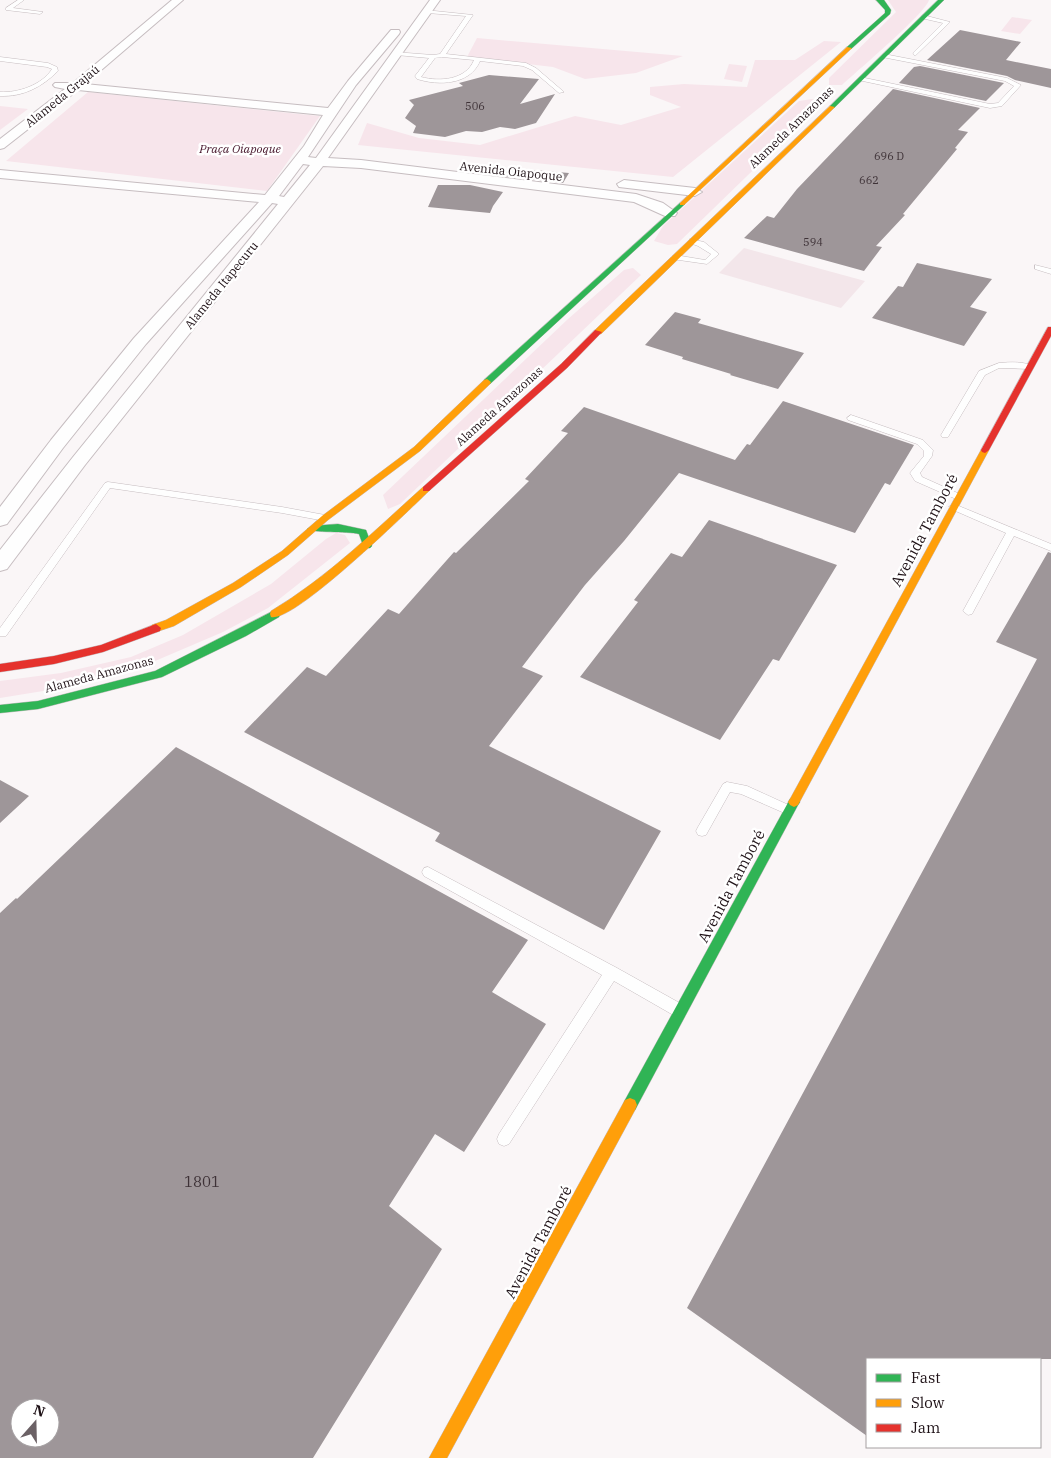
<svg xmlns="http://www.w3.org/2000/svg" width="1051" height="1458" font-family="'IBM Plex Serif',serif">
	<rect width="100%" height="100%" fill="#faf6f7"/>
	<!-- built -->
	<path fill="#f3e6ea" d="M744,248L865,281L841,308L719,273Z"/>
	<!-- green -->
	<path fill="#f7e5eb" d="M888,0H929C926,13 856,72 842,85H829V78L896,12Z
		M1012,17L1032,20L1020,34L1001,31Z
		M477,38L683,56L636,73L585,79L553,67L467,57Z
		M824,41L841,42L673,177L358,145L367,123L419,138L480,145L575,116L621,125L681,107L650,95V87L684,84L747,87L755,60H795Z
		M729,64L747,66L742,82L724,79Z
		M88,92L299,114L320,116L267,191L6,161Z
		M812,99L821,104L677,244L668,245L654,241L663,226L799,101Z
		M0,106L28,109L0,130Z
		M633,268L641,275L400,504L388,509L383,495L568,319L624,270Z
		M336,533L345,535L350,543L268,608L223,632L141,667L74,686L0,698V681L61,673L131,657L183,635L271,584L326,539Z"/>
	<!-- building -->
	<path fill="#9e9699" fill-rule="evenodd" d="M960,30L1021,42L1006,60L1051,69V88L1015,80L1007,76L927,60Z
		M920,66L1004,83L986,101L899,83L914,67Z
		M489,75L539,79L520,104L555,94L536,123L515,129L500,127L482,132L466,131L445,137L413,133L416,126L405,118L414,105L409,100L463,86L459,83Z
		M893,89L980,108L958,130L968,132L955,148L957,149L903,214L905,215L876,246L882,247L864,271L744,238L767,216L774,218L797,189Z
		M509,168L569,173L563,183L503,176Z
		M438,185H470L503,192L493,206L490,213L428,207Z
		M917,263L992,279L970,307L987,312L964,346L872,318L898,286L903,287Z
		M675,312L701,319L698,323L804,353L778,389L730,375L731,374L682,359L683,357L645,345Z
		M783,401L914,445L890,485L885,483L855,533L679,473L624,541L585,585L522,667L543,676L489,746L661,831L604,930L435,841L440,833L244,732L307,667L326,676L388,609L399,614L454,552L456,553L529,481L525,479L568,433L561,431L584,407L735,460L747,444L750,445Z
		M709,520L837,565L779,661L773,659L720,740L580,677L638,602L634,600L671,553L682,557Z
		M1048,552L1051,553V1359H867V1436L687,1308L1037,659L996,642Z
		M176,747L528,940L492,992L546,1024L464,1152L435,1134L389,1206L442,1249L313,1458H0V913L16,898L17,899ZM20,1408H50V1438H20Z
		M0,780L29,796L0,823Z"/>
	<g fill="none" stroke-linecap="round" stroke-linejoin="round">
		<defs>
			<path id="lane" d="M18,0H24L13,8L43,12L40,14L6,10V8Z
				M425,10L473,15L446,54L526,63L536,68L564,92L559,93L532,70L523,66L480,61C470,85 439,86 417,79L415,76L429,58L396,55L394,52L433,55L440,54L466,16L427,13ZM442,57L474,60C466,80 440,82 421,77L435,58Z
				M923,15L950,22L915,56L913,53L943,23L921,18Z
				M884,54L1007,78L1021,85L1002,106L990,108L858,80L860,77L990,104L998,103L1014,86L1005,81L882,57Z
				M0,57L48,63L57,67L58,71C42,87 23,97 0,96V92C18,93 42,85 52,69L47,67L0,61Z
				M690,239L704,242L719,254L707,264L672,259L671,257L675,255L705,260L711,254L698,246L690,243Z
				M1035,265L1051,269V274L1035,269Z
				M999,363C1010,362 1025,361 1034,367L1030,369L999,368L985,375L948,437H942L941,435L979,371Z
				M851,415L923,440L933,450L932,456L920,473L922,477L962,495V499H956L915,481L910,473L924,456V451L917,444L848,420L847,418Z
				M108,482L282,507L325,515L330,518L325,521L282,513L110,488L6,636H0V628L105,483Z
				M954,504L1051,544V551L1014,536L972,614L968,615L963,611L1006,533L951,509L949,507Z
				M727,782L747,786L793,807L795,810L793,813L789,815L741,794L730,792L706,835L702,836L698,835L696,831L698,827L723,784Z
				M428,867L617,968L685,1006L687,1011L685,1016L680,1017L675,1016L614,981L509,1144L504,1146L499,1144L497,1139L499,1134L602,975L424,876L422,872L424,868Z"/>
			<path id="street" d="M172,0H183L85,84L328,108L348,81L391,30H399L400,32L399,34L356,85L308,157L316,158L430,0H440L328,158L361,160L636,194L663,203L677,213L675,216H665L634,202L361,168L323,166L85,465L7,569L0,571V550L73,457L278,204L272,203L146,344L63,448L7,524L0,526V507L51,440L134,338L259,202L0,178V170L265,195L304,146L323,115L78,90L4,148L0,149V139L65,89L55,87L53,85L55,83H73ZM303,164L310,165L284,197L279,196Z
				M624,180L695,188L702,192L695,196L619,187L617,184Z"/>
			<path id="fast" d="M876,0H884L891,10L890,14L851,49H847V47L885,13V10Z
				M938,0H944L834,108H830V106Z
				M680,203L685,204L490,384H484V380Z
				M338,524L366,530L372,546L370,548H364L359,534C347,531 312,533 307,529L312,526Z
				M275,610L279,611L280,614L279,617L246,636L162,677L38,709L0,713V705L38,701L155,671Z
				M794,797L798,799L800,802L798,805L635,1110L630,1112L625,1110L623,1105L625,1100L790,799Z"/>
			<path id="slow" d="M847,47L852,48L684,205H680V203Z
				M830,106L835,107L601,334H595V330L624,302Z
				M487,379L491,382L490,384L420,451L328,520L288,555L241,587L174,626L156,632L152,631L151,628L152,625L166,620L233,583L282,551L322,516L414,447L484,380Z
				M985,447L989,450L798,805L794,807L790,805L788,802L790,799L981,450Z
				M426,486L431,489L429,491C408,511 294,623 271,617L270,614L271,611C328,577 374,531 423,487Z
				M630,1098L635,1100L637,1105L635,1110L447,1458H429L625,1100Z"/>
			<path id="jam" d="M1048,327H1051V336L989,450L985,453L982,452L981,450Z
				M595,330L602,332L567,368L429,491H423V487L561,364Z
				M156,624L161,628L160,631L103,652L54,664L0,672V664L54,656L101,645Z"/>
		</defs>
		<!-- lane casing -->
		<use href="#lane" stroke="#c6bdc0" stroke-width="1"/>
		<!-- street casing -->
		<use href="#street" stroke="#c6bdc0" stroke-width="2"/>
		<!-- fast casing -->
		<use href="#fast" stroke="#c6bdc0" stroke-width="1"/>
		<!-- slow casing -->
		<use href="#slow" stroke="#c6bdc0" stroke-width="1"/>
		<!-- jam casing -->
		<use href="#jam" stroke="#c6bdc0" stroke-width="1"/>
		<!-- lane -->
		<use href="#lane" fill="#fefefe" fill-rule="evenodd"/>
		<!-- street -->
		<use href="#street" fill="#fefefe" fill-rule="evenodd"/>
		<!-- fast -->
		<use href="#fast" fill="#30b455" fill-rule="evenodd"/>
		<!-- slow -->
		<use href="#slow" fill="#ff9f0a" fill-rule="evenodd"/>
		<!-- jam -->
		<use href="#jam" fill="#e5322d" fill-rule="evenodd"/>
	</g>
	<g text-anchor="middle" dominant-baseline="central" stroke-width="5" stroke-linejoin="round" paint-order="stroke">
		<!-- far-number labels -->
		<g font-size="11" fill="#3e3237">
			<text x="475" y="106">506</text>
			<text x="889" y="156">696 D</text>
			<text x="869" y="180">662</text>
			<text x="813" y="242">594</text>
		</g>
		<!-- far-street labels -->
		<g font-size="12" fill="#1e1116" stroke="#fff">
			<text transform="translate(62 96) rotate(-39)">Alameda Grajaú</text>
			<text transform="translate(791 127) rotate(-44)">Alameda Amazonas</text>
			<text transform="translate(511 171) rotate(6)">Avenida Oiapoque</text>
			<text transform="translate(221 285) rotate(-51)">Alameda Itapecuru</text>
			<text transform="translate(499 406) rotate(-42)">Alameda Amazonas</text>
			<text transform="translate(99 674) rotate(-15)">Alameda Amazonas</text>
		</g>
		<!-- far-park labels -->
		<g font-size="12" font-style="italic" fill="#48182d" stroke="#fff">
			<text x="240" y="148">Praça Oiapoque</text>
		</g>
		<!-- street labels -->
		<g font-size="15" fill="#1e1116" stroke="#fff">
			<text transform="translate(924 530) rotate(-62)">Avenida Tamboré</text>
			<text transform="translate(731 886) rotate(-62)">Avenida Tamboré</text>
			<text transform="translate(538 1242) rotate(-62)">Avenida Tamboré</text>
		</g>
		<!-- near-number labels -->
		<g font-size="15" fill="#3e3237">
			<text x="202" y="1181">1801</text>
		</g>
	</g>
	<!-- legend -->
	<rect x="866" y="1358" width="175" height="90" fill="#ffffff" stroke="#a5a0a2"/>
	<rect x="876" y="1374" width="25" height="8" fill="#30b455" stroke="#a5a0a2"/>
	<text x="911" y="1383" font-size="15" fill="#1e1116">Fast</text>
	<rect x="876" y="1399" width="25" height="8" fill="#ff9f0a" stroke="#a5a0a2"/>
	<text x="911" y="1408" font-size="15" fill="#1e1116">Slow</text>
	<rect x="876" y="1424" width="25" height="8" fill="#e5322d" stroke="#a5a0a2"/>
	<text x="911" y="1433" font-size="15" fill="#1e1116">Jam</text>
	<!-- north arrow -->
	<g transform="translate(35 1423) rotate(20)"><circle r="24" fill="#ffffff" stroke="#a5a0a2"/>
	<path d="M0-4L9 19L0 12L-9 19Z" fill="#6b6165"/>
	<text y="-8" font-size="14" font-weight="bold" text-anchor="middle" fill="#1e1116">N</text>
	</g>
</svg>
